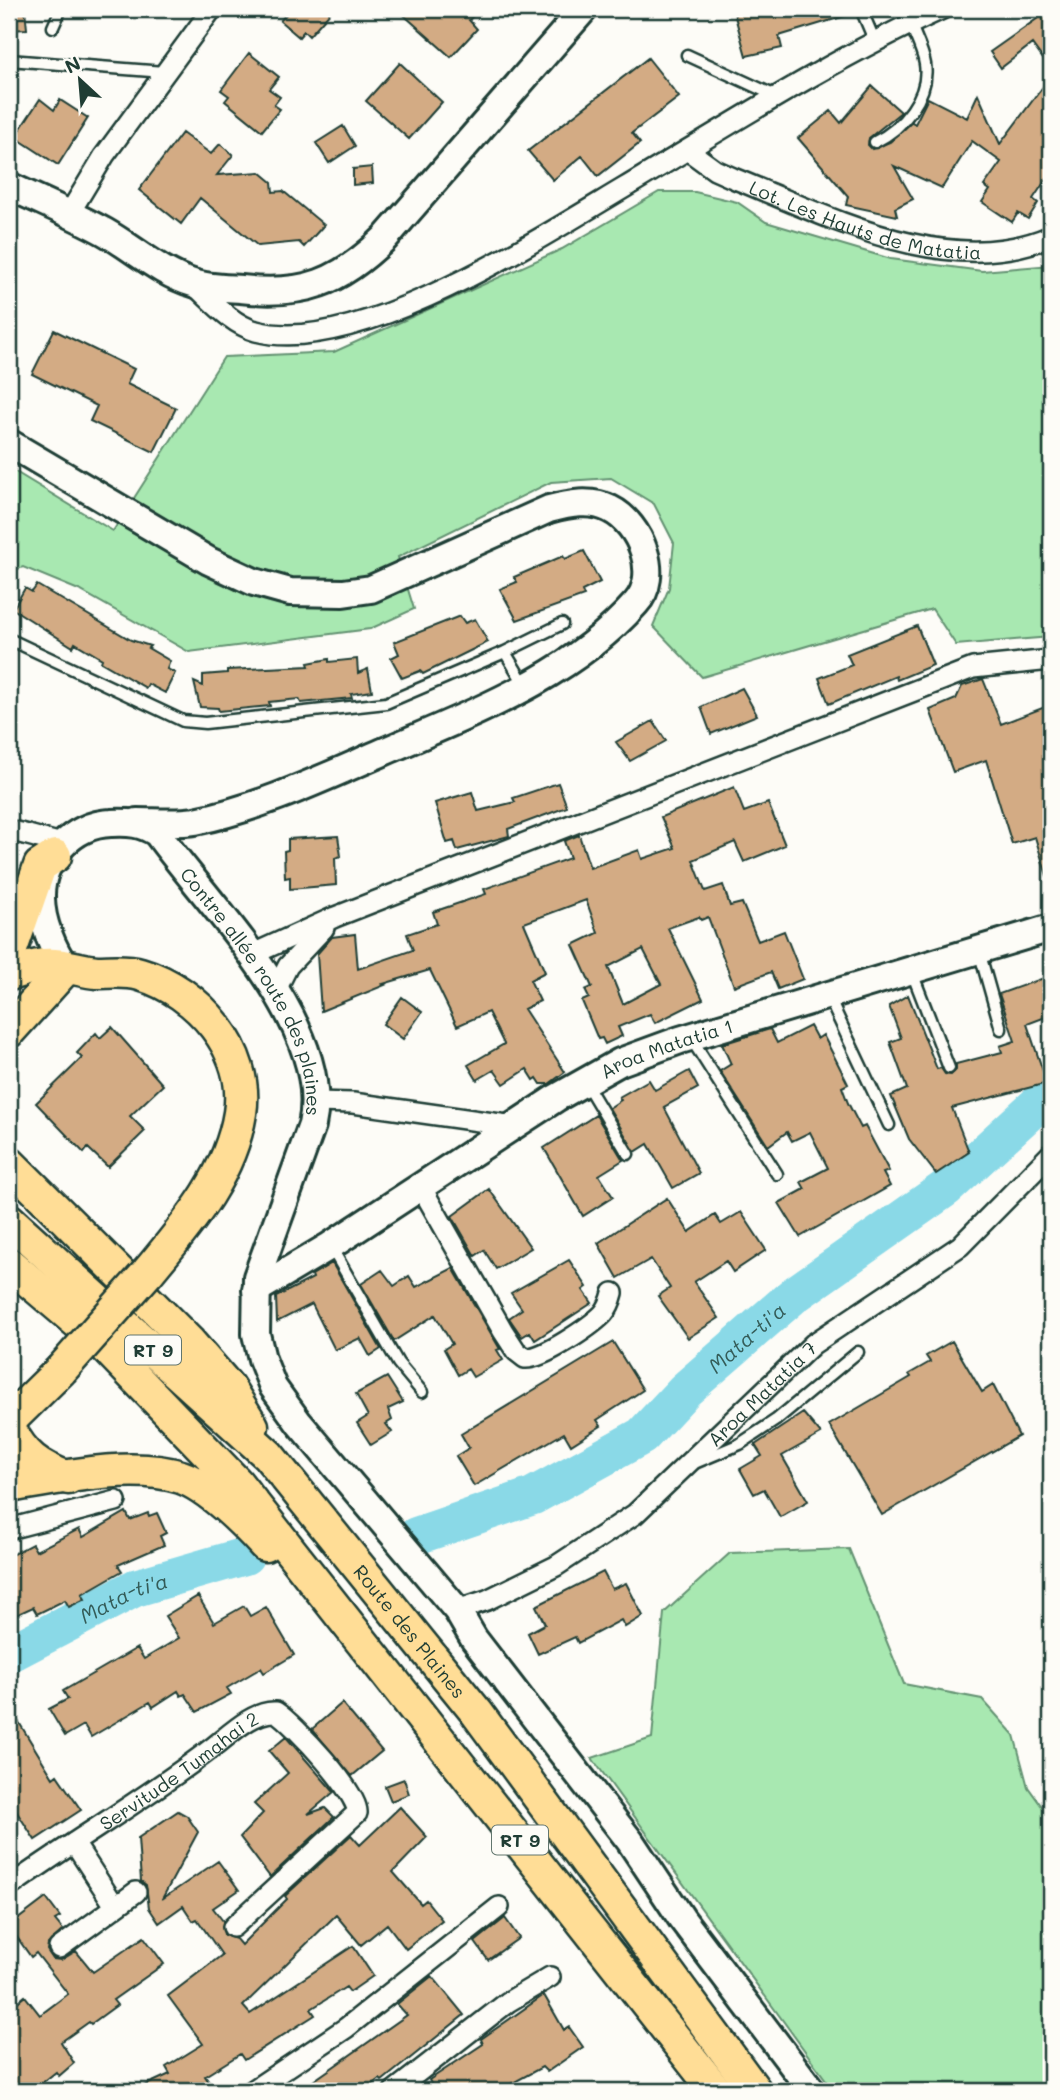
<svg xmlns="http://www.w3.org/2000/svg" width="1060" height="2100" font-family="Mali,sans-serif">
	<rect width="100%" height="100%" fill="#fdfcf7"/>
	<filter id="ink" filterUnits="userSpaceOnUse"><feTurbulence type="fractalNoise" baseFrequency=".0143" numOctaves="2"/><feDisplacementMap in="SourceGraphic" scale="14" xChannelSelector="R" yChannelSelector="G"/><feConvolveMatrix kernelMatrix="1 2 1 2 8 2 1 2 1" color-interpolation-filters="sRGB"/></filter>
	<g filter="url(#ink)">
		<!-- green -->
		<path fill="#a8e8b1" stroke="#649272" stroke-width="2" d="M659,192H695L737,202L766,222L891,259L982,271L1051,265V637L956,645L932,609L702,677L653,626L669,588L674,543L654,504L611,478L551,482L398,557L414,609L370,629L189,652L81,591L23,567L9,572V468L113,531L224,357L334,352L562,249Z
			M849,1549L904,1684L982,1699L1014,1735L1028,1787L1051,1819V2091H834L592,1758L652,1738L664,1613L730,1553Z"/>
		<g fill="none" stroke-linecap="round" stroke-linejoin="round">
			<!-- river -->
			<g stroke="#8ad9e7" stroke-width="38">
				<path id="s1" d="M416,1536L533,1496L642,1436L685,1390L794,1295L946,1188L1051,1092"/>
				<path id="s2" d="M9,1654L135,1588L245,1556"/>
			</g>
		</g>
		<!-- building -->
		<path fill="#d3ab84" stroke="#1f3d34" stroke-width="2" fill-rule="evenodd" d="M9,9H25L27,29L9,30Z
			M291,9H333L309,36L304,31L299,37L280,21Z
			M397,9H480L469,20L477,29L451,57Z
			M733,9H854L855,13L779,36L782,48L746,56Z
			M1051,9V70L1032,44L1001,68L990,52Z
			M249,53L279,77L269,89L280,97L274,105L280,109L262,131L225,101L229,96L221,90Z
			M648,58L679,97L632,133L640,143L598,176L582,156L553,180L528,151Z
			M400,63L442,102L409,139L366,101Z
			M1051,76V172L1033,199L1038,203L1028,219L1018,213L1012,222L982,202L990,190L984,186L1001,162L972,141L942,188L894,166L913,199L895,208L897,216L846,205L848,196L798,138L831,111L841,123L872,86L901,112L869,138L868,145L872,149L890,142L912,122L915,124L928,98L967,118L978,94L1000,144Z
			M40,99L54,110L60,100L88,118L58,165L15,137Z
			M343,126L355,146L329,163L316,143Z
			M182,133L211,154L220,144L233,155L217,175L260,172L272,182L273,192L283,191L324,225L304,247L299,242L258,246L200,198L181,224L139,190Z
			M372,167L373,183L353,185V169Z
			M54,330L134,369L127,384L176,408L154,452L90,421L97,406L32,374Z
			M584,551L600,582L582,591L584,596L517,620L500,589L517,582L514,577L563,556L565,559Z
			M37,585L131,640L150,646L148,648L170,661L167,669L175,673L165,693L148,684L146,688L101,662L102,659L75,643L73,647L13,609L25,588L32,592Z
			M460,616L465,623L475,619L488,642L423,674L420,671L402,678L391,658L399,654L394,642Z
			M917,626L933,665L897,680L896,676L829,704L819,678L852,665L847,654Z
			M329,659V662L357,659L358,673L368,669L372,691L351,694L352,698L301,703L299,699L269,702L270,706L219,711L218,708L200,707L194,682L203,686V675L227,673V670L309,666L308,663Z
			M983,679L1001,724L1045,707L1051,725V876H1047L1035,837L1012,844L986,760L953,772L930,710L956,699L962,686Z
			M742,688L757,715L711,734L701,707Z
			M653,721L666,741L630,761L616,742Z
			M558,783L567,807L508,829L509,836L457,850L454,841L447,843L435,803L472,792L478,811L515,802L513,798Z
			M734,787L744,812L768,803L785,845L744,862L735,842L693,860L705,891L723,885L730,906L742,903L758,941L784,931L803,979L778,989L771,972L734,986L708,917L701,920L699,917L668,928L703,999L655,1023L650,1014L618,1027L622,1036L605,1044L602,1038L598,1039L582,1001L589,998L585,990L592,987L573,945L598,933L586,900L524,923L545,972L530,980L540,1001L524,1009L565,1072L549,1084H541L537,1078L534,1080L527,1069L504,1084L494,1070L477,1080L468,1065L504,1044L488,1012L457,1026L430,970L383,984L385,985L321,1011L317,954L332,937L355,934L358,969L413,950L407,934L437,924L433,912L486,894L484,889L570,858L564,841L579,835L590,868L639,850L642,859L675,848L661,817ZM643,949L661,984L623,1004L608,967Z
			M338,836L341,856L335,858L336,885L290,889V877L285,878L284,851L288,850V839Z
			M1044,978L1051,998V1015L1027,1024L1047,1083L952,1108L969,1152L936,1174L909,1139L891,1096L907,1089L890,1042L901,1038L889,1006L908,995L937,1069L941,1068L945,1074L951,1075L956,1070V1064L1002,1052L1000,1046L1015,1041L999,994Z
			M402,997L422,1012L403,1039L383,1024Z
			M810,1026L817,1039L823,1035L836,1060L848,1084L842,1087L848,1103L861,1128L865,1126L889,1171L883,1173L890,1186L800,1237L779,1203L805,1189L801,1182L828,1168L810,1132L792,1141L787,1132L768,1146L720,1071L731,1064L722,1044L770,1029L777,1043Z
			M112,1027L163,1085L130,1116L145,1131L108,1167L88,1148L84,1153L36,1103L82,1058L77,1053L96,1033L100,1038Z
			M689,1071L698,1088L664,1107L699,1173L673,1188L648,1144L635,1152L609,1108L621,1100L619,1097L649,1080L655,1090Z
			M596,1115L623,1160L599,1175L613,1197L583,1216L544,1148Z
			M489,1189L531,1248L496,1269L484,1250L475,1256L452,1216Z
			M667,1198L689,1232L715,1215L721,1224L741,1212L766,1250L733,1272L726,1261L694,1282L719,1318L688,1338L658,1296L670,1288L651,1259L618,1278L598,1243Z
			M569,1260L587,1287L583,1290L592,1303L535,1340L530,1332L522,1337L509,1318L522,1309L511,1293Z
			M332,1263L381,1349L370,1356L360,1338L335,1350L312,1304L277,1322L276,1297L313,1278L312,1275Z
			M453,1268L500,1349L497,1350L503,1360L473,1377L468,1369L458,1375L444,1349L452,1344L435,1315L394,1341L361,1284L382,1270L394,1286L409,1276L416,1287Z
			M952,1341L982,1392L993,1385L1019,1436L882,1515L829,1425L911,1377L909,1374L930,1362L926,1356Z
			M613,1342L643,1390L597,1420L601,1426L571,1445L564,1433L474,1486L456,1456L469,1448L461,1434Z
			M387,1377L403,1402L388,1409L392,1420L386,1424L392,1432L371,1445L357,1423L368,1416L356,1394Z
			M803,1413L821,1434L782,1456L808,1501L780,1517L764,1489L754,1494L740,1469L762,1456L755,1445Z
			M126,1512L130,1520L148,1513L149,1516L157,1513L166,1533L160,1536L164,1545L118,1565L122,1571L82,1594L85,1599L69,1607L65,1600L37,1614L33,1607L16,1615L9,1600V1556L32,1544L36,1551L79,1529L83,1537Z
			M603,1572L612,1589L626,1583L643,1616L625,1627L621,1620L578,1643L575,1637L538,1654L528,1633L545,1624L536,1606Z
			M198,1596L214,1623L244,1606L250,1616L266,1607L294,1655L264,1673L261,1668L227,1688L231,1694L197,1712L185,1694L181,1696L178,1691L153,1707L150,1702L91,1737L84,1725L65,1736L49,1709L68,1699L63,1691L137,1648L144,1659L179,1638L165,1616Z
			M342,1703L382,1751L352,1776L312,1729Z
			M9,1706L53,1778L57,1775L81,1810L35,1840L9,1800Z
			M286,1737L334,1792L308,1814L325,1808L334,1817L270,1877L240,1837L263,1813L254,1804L288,1773L269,1751Z
			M404,1779L409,1794L391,1801L385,1786Z
			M400,1807L427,1837L393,1872L421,1904L426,1900L442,1920L406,1949L387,1924L361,1945L336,1915L243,2006L250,2014L353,1946L373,1976L350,1992L346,1987L311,2009L315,2015L244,2060L240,2054L205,2076L209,2082L195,2091H133L170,2074L166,2067L203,2044L168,1996L222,1955L197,1919L193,1921L183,1906L159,1923L149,1908L146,1885L141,1881L138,1838L178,1811L187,1816L198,1832L162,1899L218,1861L239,1890L213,1908L223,1921L224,1935L236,1939L241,1945L287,1899L285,1896L351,1835L360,1845Z
			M46,1898L60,1917L55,1920L63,1930L48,1944L47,1950L53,1959L61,1960L76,1951L93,1972L144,1937L164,1964L113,2000L117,2005L91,2024L89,2022L61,2042L74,2063L59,2076L56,2072L32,2091H25L21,2086L9,2091V2009L25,1996L40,2015L68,1994L36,1953L31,1957L9,1926Z
			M505,1918L519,1938L488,1960L475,1942Z
			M432,1976L464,2015L382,2081L380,2079L364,2091H299L407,2015L397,2004Z
			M544,1995L564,2030L569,2027L583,2047L547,2072L542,2067L498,2091H435L429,2080L483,2044L481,2039Z"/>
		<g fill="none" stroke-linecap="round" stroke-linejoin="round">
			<defs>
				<path id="service" d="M861,9L875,42
					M53,27L61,9
					M687,55L778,97
					M9,60L164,72
					M875,142C902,129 930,96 925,64C923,51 915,36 910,23
					M9,639L183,721L205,723L386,703L505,652L526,687
					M505,652L562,624
					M979,951L1001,1029
					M911,970L949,1068
					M828,996L889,1125
					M690,1037L777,1174
					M585,1082L628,1154
					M331,1247L398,1363L422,1392
					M697,1462L740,1444L776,1420L858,1352"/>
				<g id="minor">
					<path id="s3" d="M689,151L715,170L733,178C828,216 948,281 1051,236"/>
					<path d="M69,214L104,156L212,9"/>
					<path d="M193,284C212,301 231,324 256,331C355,358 540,238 624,188C728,126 832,59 942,9"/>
					<path d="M9,830L62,844"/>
					<path d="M251,955L335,917L973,668L1051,660"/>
					<path d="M276,990L288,966L324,928"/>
					<path d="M315,1102L353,1103L514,1126"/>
					<path d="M420,1185L503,1331L516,1351L525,1358C542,1360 591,1326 603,1314C609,1307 611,1301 613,1293"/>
					<path d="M9,1529L116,1501"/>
					<path id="s4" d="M457,1610L487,1600L556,1566L635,1514L813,1344L960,1246L1051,1154"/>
					<path d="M74,1843L115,1906"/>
					<path id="s5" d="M9,1887C76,1839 147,1798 212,1748C229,1735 254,1710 276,1712C293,1723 360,1794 357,1813L233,1927"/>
					<path d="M59,1948L136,1892"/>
					<path d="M252,2091L346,2028L499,1907"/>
					<path d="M394,2091L508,2002L550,1977"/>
				</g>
				<g id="secondary">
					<path d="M9,186C41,201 74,215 105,232C133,248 162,274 193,283C207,288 226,288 241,289C304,296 339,283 385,238L584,9"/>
					<path d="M9,443L209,561L254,582L290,592L343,593L371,589L549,509C568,504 591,499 610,509C641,524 661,576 636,603C570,678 472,713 383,752C323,778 260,808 195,821C177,824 156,822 137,822"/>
					<path id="s6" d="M66,968C53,950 41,921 41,898C40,859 73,824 111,823C129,822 142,823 157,833C210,907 334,1027 312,1125L257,1277L256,1334L262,1359L273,1387L299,1423L457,1610L474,1639L630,1841L682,1919L812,2091"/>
					<path id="s7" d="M256,1290L330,1246L556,1098L620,1062L680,1040L1051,928"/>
				</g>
				<g id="trunk">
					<path d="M9,955L40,866L55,856"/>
					<path d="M9,974C20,971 33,966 45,965C61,963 81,971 97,972C111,972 127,970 140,974C198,991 250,1051 240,1113C230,1176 187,1225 148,1272"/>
					<path d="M9,1031L66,968"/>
					<path d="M9,1163L188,1341L228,1387L252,1426"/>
					<path id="s8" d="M9,1220L268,1455L477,1713L755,2091"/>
					<path d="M9,1264L101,1342L236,1482L716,2091"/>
					<path d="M9,1421L61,1370"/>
					<path d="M9,1428C23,1456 38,1467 68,1478"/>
					<path d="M9,1486C57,1478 134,1461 181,1477C208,1486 245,1523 265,1545"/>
				</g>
			</defs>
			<!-- service casing -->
			<use href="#service" stroke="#1f3d34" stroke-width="15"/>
			<!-- minor casing -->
			<use href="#minor" stroke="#1f3d34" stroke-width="24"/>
			<!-- secondary casing -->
			<use href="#secondary" stroke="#1f3d34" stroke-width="32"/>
			<!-- trunk casing -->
			<use href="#trunk" stroke="#1f3d34" stroke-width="37"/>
			<!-- service -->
			<use href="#service" stroke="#fdfcf7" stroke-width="10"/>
			<!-- minor -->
			<use href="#minor" stroke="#fdfcf7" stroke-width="19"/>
			<!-- secondary -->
			<use href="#secondary" stroke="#fdfcf7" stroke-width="26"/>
			<!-- trunk -->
			<use href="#trunk" stroke="#ffdd96" stroke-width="32"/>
			<defs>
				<path id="trunk-bridge" d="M61,1370L148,1272"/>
			</defs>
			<!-- trunk-bridge casing -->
			<use href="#trunk-bridge" stroke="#1f3d34" stroke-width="37" stroke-linecap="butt"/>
			<!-- trunk-bridge -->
			<use href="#trunk-bridge" stroke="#ffdd96" stroke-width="32"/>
		</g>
	</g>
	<g text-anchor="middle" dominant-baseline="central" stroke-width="5" stroke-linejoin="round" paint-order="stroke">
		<!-- shield labels -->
		<g fill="#fdfcf7" stroke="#62766e" stroke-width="2">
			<rect x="125" y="1335.5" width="56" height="29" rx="5"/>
			<rect x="492" y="1825.5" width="56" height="29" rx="5"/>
		</g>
		<g font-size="18" font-weight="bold" fill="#1f3d34">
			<text x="153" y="1350">RT 9</text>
			<text x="520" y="1840">RT 9</text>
		</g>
		<!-- street labels -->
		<g font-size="19" fill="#1f3d34" stroke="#fdfcf7">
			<text stroke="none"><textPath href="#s3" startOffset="192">Lot. Les Hauts de Matatia</textPath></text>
			<text stroke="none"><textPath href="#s6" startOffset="425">Contre allée route des plaines</textPath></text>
			<text stroke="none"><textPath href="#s7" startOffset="478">Aroa Matatia 1</textPath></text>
			<text stroke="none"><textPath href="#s4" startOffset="378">Aroa Matatia 7</textPath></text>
			<text stroke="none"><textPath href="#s8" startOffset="576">Route des Plaines</textPath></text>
			<text stroke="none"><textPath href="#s5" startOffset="206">Servitude Tumahai 2</textPath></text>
		</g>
		<!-- water labels -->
		<g font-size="21" font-style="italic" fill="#345c58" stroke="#fdfcf7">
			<text stroke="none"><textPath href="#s1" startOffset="392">Mata-ti'a</textPath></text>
			<text stroke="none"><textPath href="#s2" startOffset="128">Mata-ti'a</textPath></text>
		</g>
	</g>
	<!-- margin -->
	<rect width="1060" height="2100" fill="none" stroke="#fdfcf7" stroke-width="35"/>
	<rect x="18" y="18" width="1025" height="2065" fill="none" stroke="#1f3d34" stroke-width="2.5" filter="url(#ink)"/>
	<!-- north arrow -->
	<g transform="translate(80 80) rotate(334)" stroke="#fdfcf7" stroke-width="5" paint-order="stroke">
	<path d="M0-5L12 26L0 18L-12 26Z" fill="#1f3d34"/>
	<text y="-10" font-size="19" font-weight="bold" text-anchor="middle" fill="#1f3d34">N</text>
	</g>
</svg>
